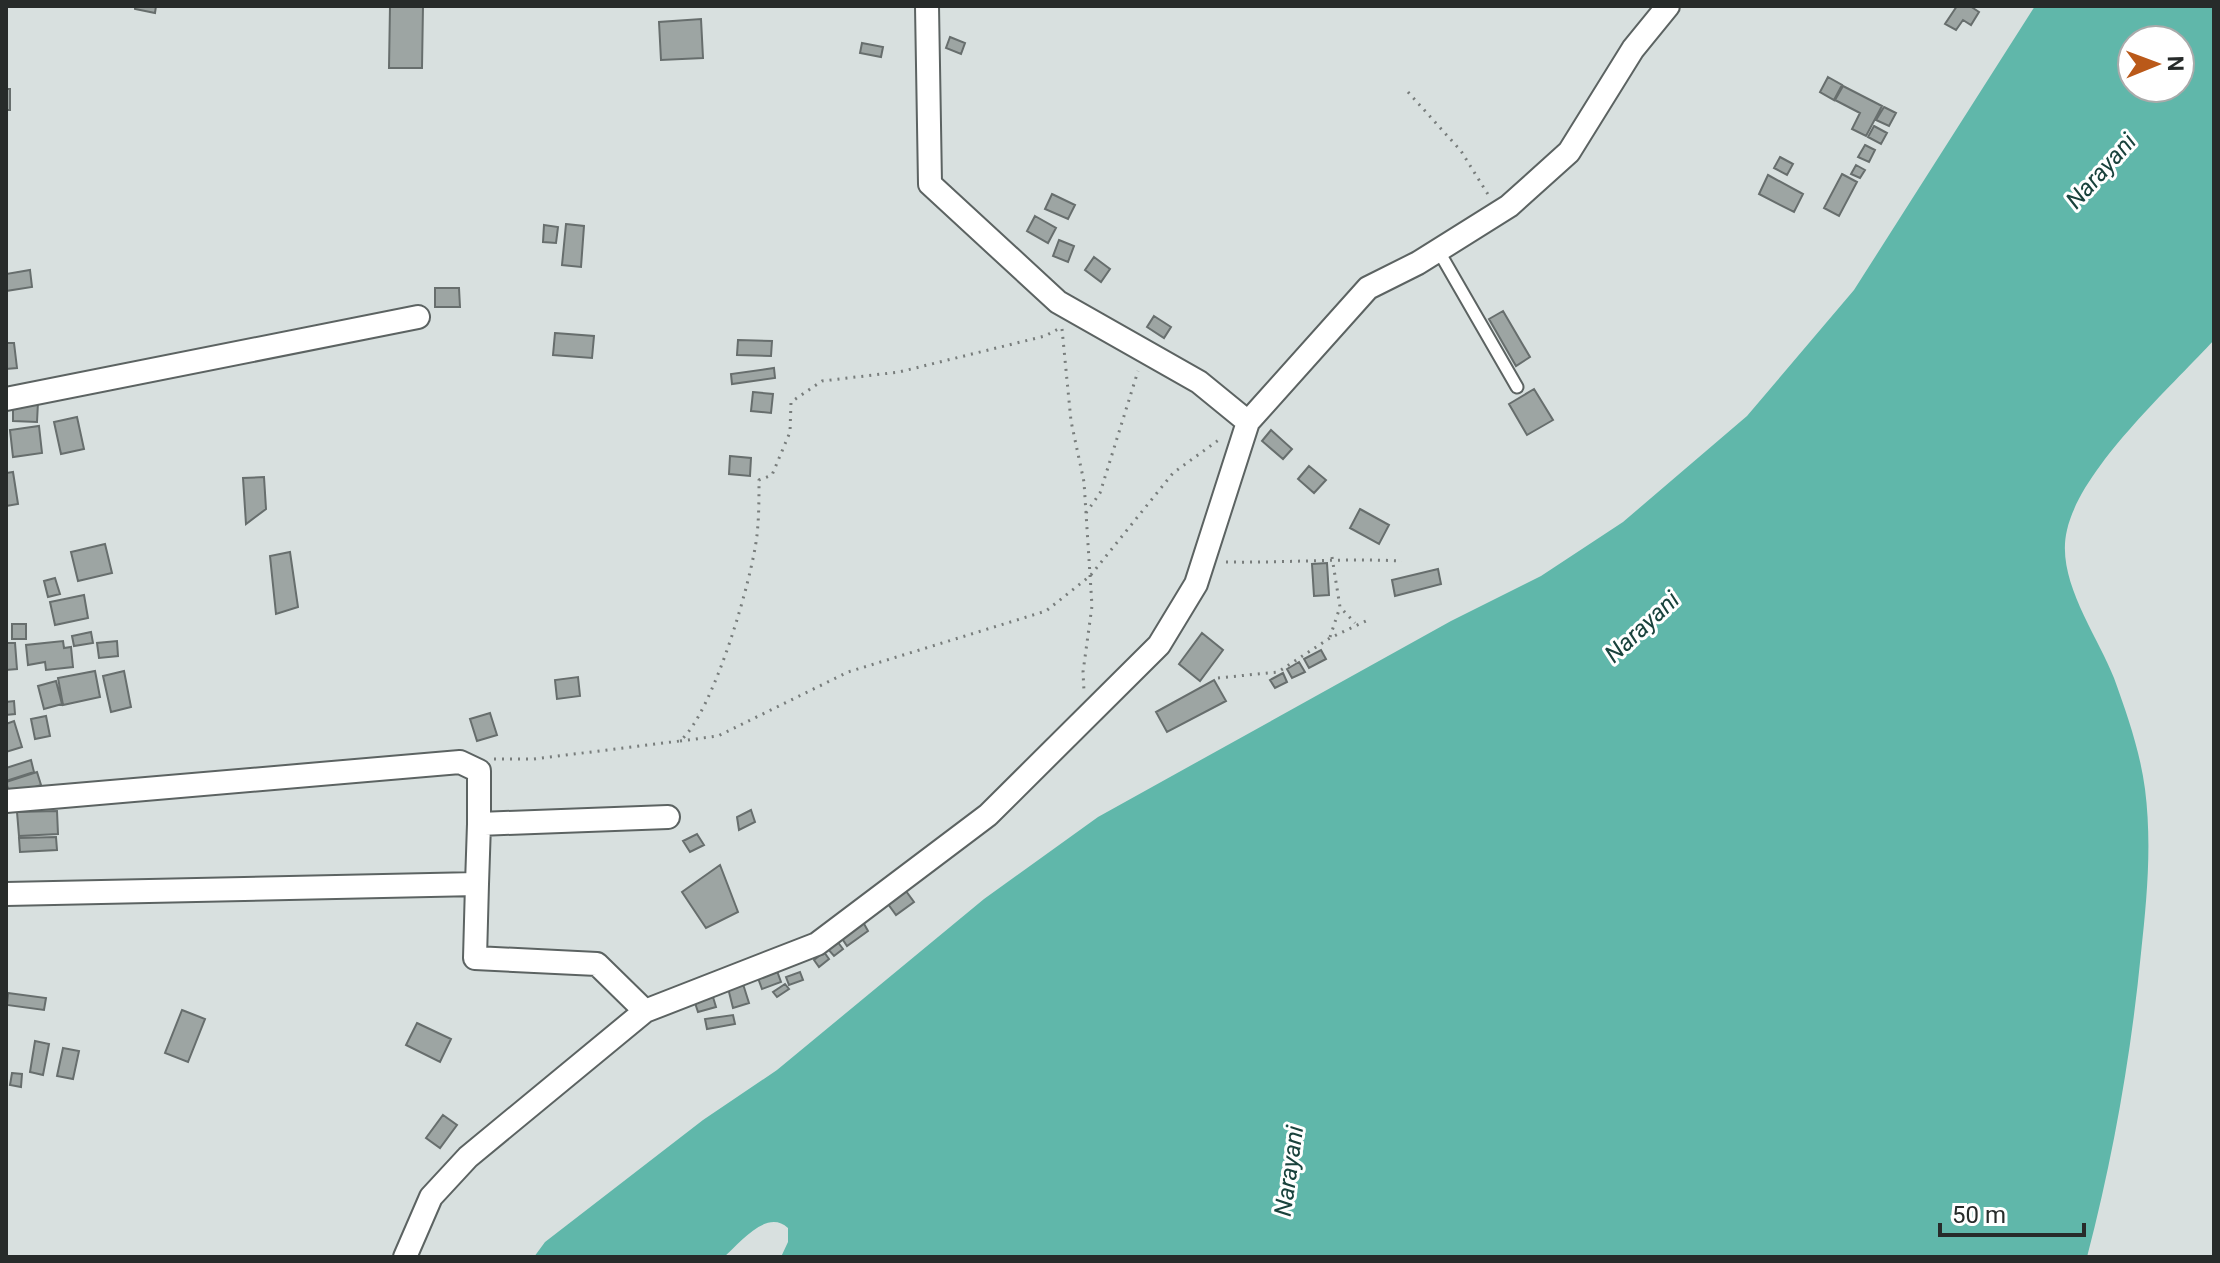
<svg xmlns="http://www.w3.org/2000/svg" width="2220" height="1263" font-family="Roboto,sans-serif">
	<rect width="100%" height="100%" fill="#d8e0df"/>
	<!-- water -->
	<path fill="#60b7aa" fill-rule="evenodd" d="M2035,6H2214V340C2171,387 2081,468 2067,530C2055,579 2097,634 2114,678C2127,714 2140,751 2145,789C2152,844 2147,898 2141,953C2131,1055 2113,1158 2087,1257H781L788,1242V1228C767,1208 740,1243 724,1257H534L545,1242L703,1120L777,1070L984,899L1098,817L1451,621L1541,576L1623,522L1747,416L1854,290ZM2132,40H2180V88H2132Z"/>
	<!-- building -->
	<path fill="#9da5a3" stroke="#676e6d" stroke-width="2" d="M135,6H156L155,13L135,9Z
		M390,6H423L422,68H389Z
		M1957,6H1970L1979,12L1971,25L1963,20L1956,30L1945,24Z
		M701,19L703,58L661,60L659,22Z
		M950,37L965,43L961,54L946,48Z
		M862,43L883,47L881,57L860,53Z
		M1828,77L1842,85L1834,100L1820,92Z
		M1843,86L1882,106L1866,136L1852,129L1860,113L1835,100Z
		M6,89H10V110H6Z
		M1884,107L1896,113L1889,126L1876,120Z
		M1874,126L1887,133L1881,144L1868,137Z
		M1865,145L1875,150L1869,162L1858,157Z
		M1780,157L1793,164L1787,175L1774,168Z
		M1856,165L1865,170L1860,178L1851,174Z
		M1842,174L1857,182L1839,216L1824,208Z
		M1768,175L1803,194L1794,212L1759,194Z
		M1052,194L1075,205L1068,219L1045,209Z
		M1035,216L1056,228L1048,243L1027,231Z
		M566,224L584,226L581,267L562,265Z
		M544,225L558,227L556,243L543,242Z
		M1059,240L1074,246L1068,262L1053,256Z
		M1094,257L1110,269L1101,282L1085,270Z
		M30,270L32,287L6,291V274Z
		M435,288H459L460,307H435Z
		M1503,311L1530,357L1516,366L1489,319Z
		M1154,316L1171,327L1164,338L1147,327Z
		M555,333L594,336L592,358L553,355Z
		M738,340L772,341L771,356L737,355Z
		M6,343H14L17,368L6,369Z
		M774,368L775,378L732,384L731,374Z
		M1534,389L1553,420L1527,435L1509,404Z
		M753,392L773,394L771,413L751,411Z
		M13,401L38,402L37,422L13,421Z
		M77,417L84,449L61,454L54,422Z
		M39,426L42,453L13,457L10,430Z
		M1271,430L1292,449L1283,459L1262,441Z
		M730,456L751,458L750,476L729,474Z
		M1309,466L1326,480L1314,493L1298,479Z
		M13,472L18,504L6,506V473Z
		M264,477L266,509L246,524L243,478Z
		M1360,509L1389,525L1379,544L1350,528Z
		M105,544L112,573L78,581L71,552Z
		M290,552L298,607L276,614L270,556Z
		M1327,563L1329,595L1314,596L1312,564Z
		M1438,569L1441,584L1395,596L1392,580Z
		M55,578L60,594L48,597L44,581Z
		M84,595L88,618L55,625L50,602Z
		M12,624H26V639H12Z
		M91,632L93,643L74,646L72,636Z
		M1202,633L1223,650L1200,681L1179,664Z
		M63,641L64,648L71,647L73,667L46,670L45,662L28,665L26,645Z
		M117,641L118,656L99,658L97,643Z
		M6,643H15L17,669L6,670Z
		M1321,650L1326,659L1309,668L1304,659Z
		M1299,662L1305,672L1292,678L1287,669Z
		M95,671L100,697L63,705L58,678Z
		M124,671L131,707L111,712L103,676Z
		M1283,673L1287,682L1275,688L1270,680Z
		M578,677L580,696L557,699L555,680Z
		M1214,680L1226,701L1167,732L1156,712Z
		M56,681L62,704L44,709L38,686Z
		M14,701L15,714L6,715V702Z
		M490,713L497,735L477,741L470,719Z
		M46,716L50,736L35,739L31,719Z
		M14,721L22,747L6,752V724Z
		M31,760L34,772L6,781V768Z
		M37,772L41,785L10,796L6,782Z
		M751,810L755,822L739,830L737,817Z
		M57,811L58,834L19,836L17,812Z
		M697,834L704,845L690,852L683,841Z
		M56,837L57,850L20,852L19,838Z
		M720,865L738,912L706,928L682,892Z
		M906,891L914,902L896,915L888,904Z
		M863,922L868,931L847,946L841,937Z
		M837,941L843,949L834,956L827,948Z
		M824,952L829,959L819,967L814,960Z
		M777,971L781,982L762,989L758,978Z
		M800,972L803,980L789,985L786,977Z
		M743,984L749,1003L733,1008L728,988Z
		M785,984L789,989L777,997L773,992Z
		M8,993L46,998L44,1010L7,1005Z
		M713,997L716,1007L698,1012L695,1003Z
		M182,1010L205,1019L188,1062L165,1053Z
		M733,1015L735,1024L707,1029L705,1019Z
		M417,1023L451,1039L440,1062L406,1045Z
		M35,1041L49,1044L43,1075L30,1072Z
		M63,1048L79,1051L73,1079L57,1076Z
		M12,1073L22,1074L21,1087L10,1085Z
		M443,1115L457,1125L440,1148L426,1138Z"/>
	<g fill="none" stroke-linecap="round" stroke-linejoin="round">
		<defs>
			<path id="service" d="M1438,250L1517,387"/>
			<path id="minor" d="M927,6L930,184L1058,302L1199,382L1248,422
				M6,399L418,317
				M6,801L460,762L479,771V824
				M477,884L479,824L668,817
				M6,894L477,884L475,958L597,964L645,1011
				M405,1257L431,1197L468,1157L645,1011L817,944L988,815L1159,645L1196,584L1248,422L1368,288L1418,263L1509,206L1569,152L1633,49L1668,6"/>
		</defs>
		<!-- service casing -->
		<use href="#service" stroke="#5c6362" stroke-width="15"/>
		<!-- minor casing -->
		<use href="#minor" stroke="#5c6362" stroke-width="26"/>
		<!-- path -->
		<path stroke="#787d7c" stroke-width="3" stroke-dasharray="2 6" stroke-linecap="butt" d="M1408,92L1461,151L1489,196
			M1062,329L1071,421L1084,482L1092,606L1083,672L1084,691
			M1086,513L1100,493L1138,371
			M1332,557L1340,607L1355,623
			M1226,562C1285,563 1343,558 1402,561
			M1330,637L1340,607
			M1218,678L1278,672L1330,638L1370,619
			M680,741L718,736L848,672L1046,611L1090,576L1173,473L1220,439
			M494,759H534L680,741C713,713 752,580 757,535C759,517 759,498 759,480L772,475L790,432L791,402L822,381L899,372L1045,336L1062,327"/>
		<!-- service -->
		<use href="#service" stroke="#fff" stroke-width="11"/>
		<!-- minor -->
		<use href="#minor" stroke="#fff" stroke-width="22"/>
	</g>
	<g text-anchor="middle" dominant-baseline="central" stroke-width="6" stroke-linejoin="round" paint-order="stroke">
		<!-- water labels -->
		<g font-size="24" font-style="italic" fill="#19423c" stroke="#fff">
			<text transform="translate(2101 171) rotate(-48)">Narayani</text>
			<text transform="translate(1642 627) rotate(-43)">Narayani</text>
			<text transform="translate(1289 1171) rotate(-82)">Narayani</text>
		</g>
	</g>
	<!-- border -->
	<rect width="2220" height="1263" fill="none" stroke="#272b2a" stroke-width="16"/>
	<!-- north arrow -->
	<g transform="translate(2156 64) rotate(89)"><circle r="38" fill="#ffffff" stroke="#a9aaaa" stroke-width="2"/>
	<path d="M0-6L14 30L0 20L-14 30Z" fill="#ba5919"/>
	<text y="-12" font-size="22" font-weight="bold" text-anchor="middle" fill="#272b2a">N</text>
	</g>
	<!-- scale -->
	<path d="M1940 1223v12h144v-12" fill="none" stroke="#272b2a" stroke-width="4"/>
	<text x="1952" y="1223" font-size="24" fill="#272b2a" stroke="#ffffff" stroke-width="6" paint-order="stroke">50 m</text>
</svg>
